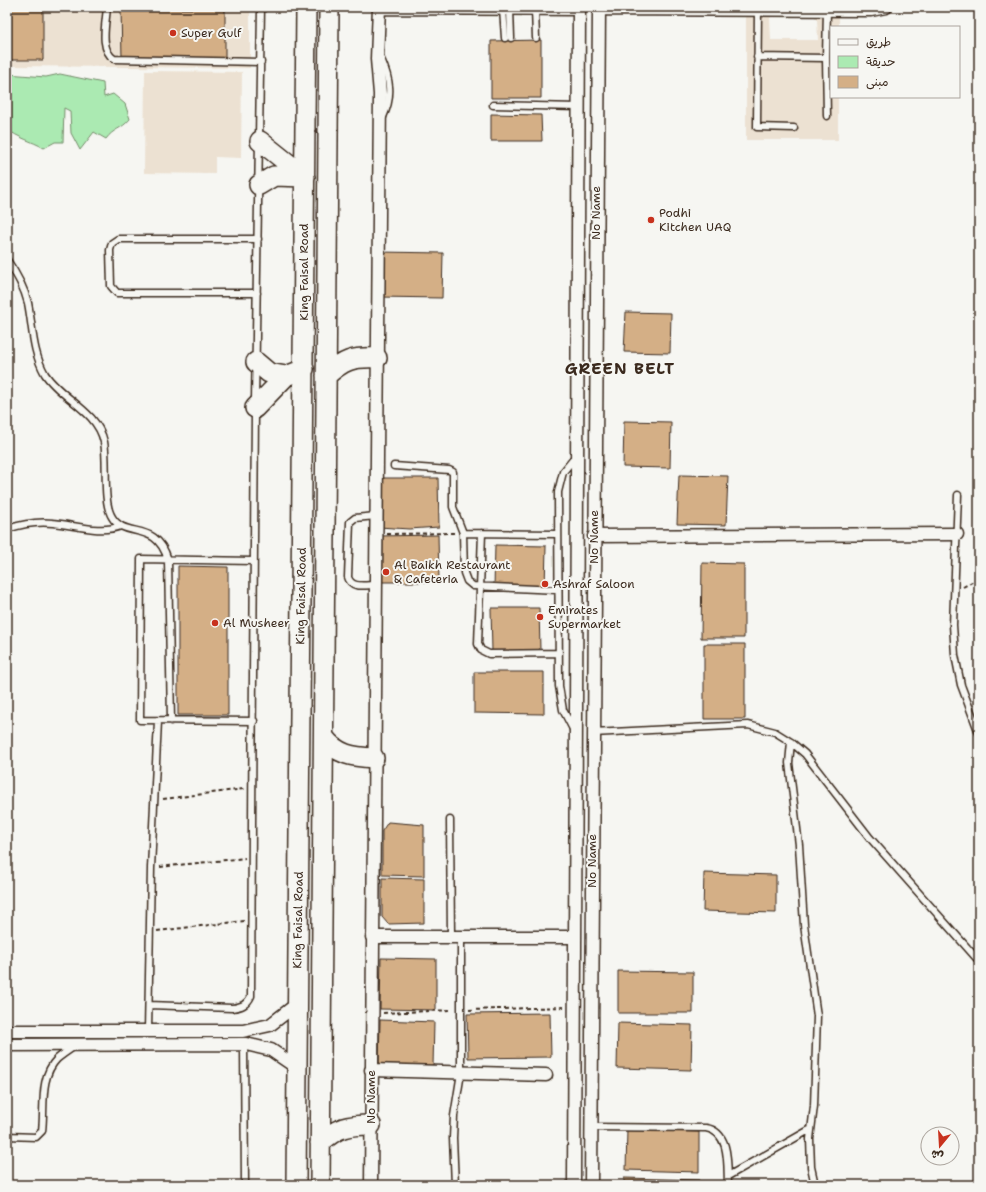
<svg xmlns="http://www.w3.org/2000/svg" width="986" height="1192" font-family="'Shantell Sans','Playpen Sans Arabic',sans-serif">
	<rect width="100%" height="100%" fill="#f6f6f2"/>
	<filter id="ink" filterUnits="userSpaceOnUse"><feTurbulence type="fractalNoise" baseFrequency=".025" numOctaves="2"/><feDisplacementMap in="SourceGraphic" scale="8" xChannelSelector="R" yChannelSelector="G"/><feConvolveMatrix kernelMatrix="1 2 1 2 8 2 1 2 1" color-interpolation-filters="sRGB"/></filter>
	<g filter="url(#ink)">
		<!-- built -->
		<path fill="#ece1d2" fill-rule="evenodd" d="M7,7H250V68L7,66Z
			M746,7H839V27H831V97H838V140H746ZM779,13H809L817,19L818,40H771L770,18Z
			M145,71L242,72L241,158L215,157V174L144,173Z"/>
		<!-- green -->
		<path fill="#abeab2" stroke="#738a68" d="M7,74L46,77L60,74L103,83L104,97L113,94L125,104L130,119C121,130 114,128 106,139L94,132L80,150L71,133L70,111L64,108L63,142H55L44,148C32,141 18,138 7,129Z"/>
		<!-- building -->
		<path fill="#d4af86" stroke="#3b2a1e" d="M7,7H43V60H7Z
			M121,9H225V60L122,58Z
			M541,40V98H491V41Z
			M491,114L541,115L542,141H491Z
			M379,252L443,253L442,298L379,297Z
			M626,312L671,313L670,353L624,352Z
			M624,421L671,422L670,468L623,467Z
			M679,475L728,476L726,525L677,524Z
			M379,478H438L439,527L409,529L379,527Z
			M438,535L439,582H379V536Z
			M495,545L546,546L545,589L494,588Z
			M702,563L744,564V638H701Z
			M178,566L228,567V715H178Z
			M491,608H539L540,650L492,651Z
			M704,644H745V719H704Z
			M474,672H544V714L474,713Z
			M388,822L424,825V876L382,875V831Z
			M704,873L776,875V913L703,911Z
			M382,878L424,879V923L388,924L382,917Z
			M381,958L436,959V1010L380,1009Z
			M618,971L693,972V1013H618Z
			M550,1013L551,1057L468,1058L467,1014Z
			M380,1020L434,1022L433,1066L379,1065Z
			M618,1023L692,1025L691,1070L617,1068Z
			M627,1130L699,1132V1172L626,1170Z
			M624,1178L699,1180V1185H624Z"/>
		<g fill="none" stroke-linecap="round" stroke-linejoin="round">
			<defs>
				<path id="lane" d="M107,7C106,24 99,49 114,59L261,62
					M758,8L757,127L794,128
					M503,9L505,38
					M510,9L511,38
					M535,9L536,38
					M757,57L826,58L827,9
					M826,58L827,116
					M381,59C390,79 393,96 383,117
					M493,105L578,107
					M7,260C16,273 24,287 28,303C33,328 32,351 45,374C61,399 97,410 104,442C108,462 102,501 112,517C125,540 156,519 168,560L171,721
					M257,293H117L111,286L110,250L112,243L118,239H258
					M255,401L261,7
					M394,466L449,470L453,472V507L463,533L464,573L467,581L473,586L558,590
					M958,495L953,625L955,655L961,685L979,733
					M7,529C22,524 37,521 53,523C75,525 100,534 121,526
					M463,533L558,534
					M482,533L478,644L481,650L489,654L559,653
					M253,561L141,559L140,720L254,721
					M375,585C366,585 351,589 348,577L350,522L355,518L376,516
					M574,731L563,710L559,686L558,492L563,472L576,456
					M593,733L748,725L775,732L791,742L805,754L870,838L979,961
					M791,742L789,763L799,845L804,925L817,1016L814,1106L810,1139L811,1167L815,1185
					M450,820L451,937
					M149,1005L232,1008C241,1007 247,1005 251,996C253,801 252,606 255,411
					M148,1031L151,868L158,721
					M244,1044L245,1185
					M591,1127L706,1128C731,1132 727,1166 728,1185
					M7,1136L36,1137L42,1131C45,1107 39,1077 57,1059C63,1054 69,1050 75,1046
					M728,1176L811,1129
					M455,1185L453,1138L454,1116L461,1073V937"/>
				<path id="street" d="M379,8L579,9
					M599,9L871,10L886,7
					M594,536L957,534
					M372,937H575
					M7,1031H243L270,1025L297,1004
					M7,1045L246,1044L271,1050L296,1067
					M371,1070L546,1075
					M371,1185L380,94L377,59L379,7
					M574,1185L579,7
					M591,1185L599,7"/>
				<path id="primary" d="M260,141L305,177
					M259,185L274,176L305,177
					M256,362L269,373L286,376
					M326,376C344,360 352,357 377,358
					M255,408L286,376L304,369
					M324,737C337,755 353,757 374,758
					M320,1143C338,1127 347,1125 371,1125
					M296,1185L306,7
					M320,1185L329,7"/>
			</defs>
			<!-- lane casing -->
			<use href="#lane" stroke="#3b2a1e" stroke-width="9"/>
			<!-- street casing -->
			<use href="#street" stroke="#3b2a1e" stroke-width="15"/>
			<!-- primary casing -->
			<use href="#primary" stroke="#3b2a1e" stroke-width="22"/>
			<!-- path -->
			<path stroke="#3b2a1e" stroke-width="2" stroke-dasharray="4 3" stroke-linecap="butt" d="M970,7L979,9
				M387,534L455,533
				M963,587L979,578
				M163,799L244,789
				M160,867L245,858
				M157,931L244,921
				M469,1010L564,1007
				M383,1013L452,1010"/>
			<!-- lane -->
			<use href="#lane" stroke="#f6f6f2" stroke-width="6"/>
			<!-- street -->
			<use href="#street" stroke="#f6f6f2" stroke-width="12"/>
			<!-- primary -->
			<use href="#primary" stroke="#f6f6f2" stroke-width="19"/>
		</g>
	</g>
	<!-- markers -->
	<g fill="#c8321e" stroke="#f6f6f2" stroke-width="1.5">
		<circle cx="173" cy="33" r="4"/>
		<circle cx="651" cy="220" r="4"/>
		<circle cx="386" cy="572" r="4"/>
		<circle cx="545" cy="584" r="4"/>
		<circle cx="540" cy="617" r="4"/>
		<circle cx="215" cy="623" r="4"/>
	</g>
	<g text-anchor="middle" dominant-baseline="central" stroke-width="4" stroke-linejoin="round" paint-order="stroke">
		<!-- poi labels -->
		<g font-size="12" fill="#3b2a1e" stroke="#f6f6f2" text-anchor="start">
			<text x="181" y="33">Super Gulf</text>
			<text x="659" y="213">Podhi<tspan x="659" dy="14">Kitchen UAQ</tspan></text>
			<text x="394" y="565">Al Baikh Restaurant<tspan x="394" dy="14">&amp; Cafeteria</tspan></text>
			<text x="553" y="584">Ashraf Saloon</text>
			<text x="548" y="610">Emirates<tspan x="548" dy="14">Supermarket</tspan></text>
			<text x="223" y="623">Al Musheer</text>
		</g>
		<!-- street labels -->
		<g font-size="12" fill="#3b2a1e" stroke="#f6f6f2">
			<text transform="translate(596 213) rotate(-90)">No Name</text>
			<text transform="translate(304 272) rotate(-90)">King Faisal Road</text>
			<text transform="translate(594 537) rotate(-90)">No Name</text>
			<text transform="translate(301 596) rotate(-89)">King Faisal Road</text>
			<text transform="translate(592 861) rotate(-90)">No Name</text>
			<text transform="translate(298 920) rotate(-89)">King Faisal Road</text>
			<text transform="translate(371 1097) rotate(-90)">No Name</text>
		</g>
		<!-- district labels -->
		<g font-size="16" font-weight="bold" letter-spacing="1" fill="#3b2a1e" stroke="#f6f6f2">
			<text x="620" y="368">GREEN BELT</text>
		</g>
	</g>
	<!-- margin -->
	<rect width="986" height="1192" fill="none" stroke="#f6f6f2" stroke-width="24"/>
	<rect x="12" y="12" width="962" height="1168" fill="none" stroke="#3b2a1e" stroke-width="1.5" filter="url(#ink)"/>
	<!-- legend -->
	<rect x="830" y="26" width="130" height="72" fill="#f6f6f2" stroke="#aba49d"/>
	<rect x="838" y="39" width="20" height="6" fill="#f6f6f2" stroke="#aba49d"/>
	<text x="866" y="46" font-size="12" fill="#3b2a1e">طريق</text>
	<rect x="838" y="56" width="20" height="12" fill="#abeab2" stroke="#aba49d"/>
	<text x="866" y="66" font-size="12" fill="#3b2a1e">حديقة</text>
	<rect x="838" y="76" width="20" height="12" fill="#d4af86" stroke="#aba49d"/>
	<text x="866" y="86" font-size="12" fill="#3b2a1e">مبنى</text>
	<!-- north arrow -->
	<g transform="translate(940 1146) rotate(198)"><circle r="19" fill="#f6f6f2" stroke="#aba49d"/>
	<path d="M0-3L7 15L0 10L-7 15Z" fill="#c8321e"/>
	<text y="-6" font-size="11" font-weight="bold" text-anchor="middle" fill="#3b2a1e">ش</text>
	</g>
</svg>
